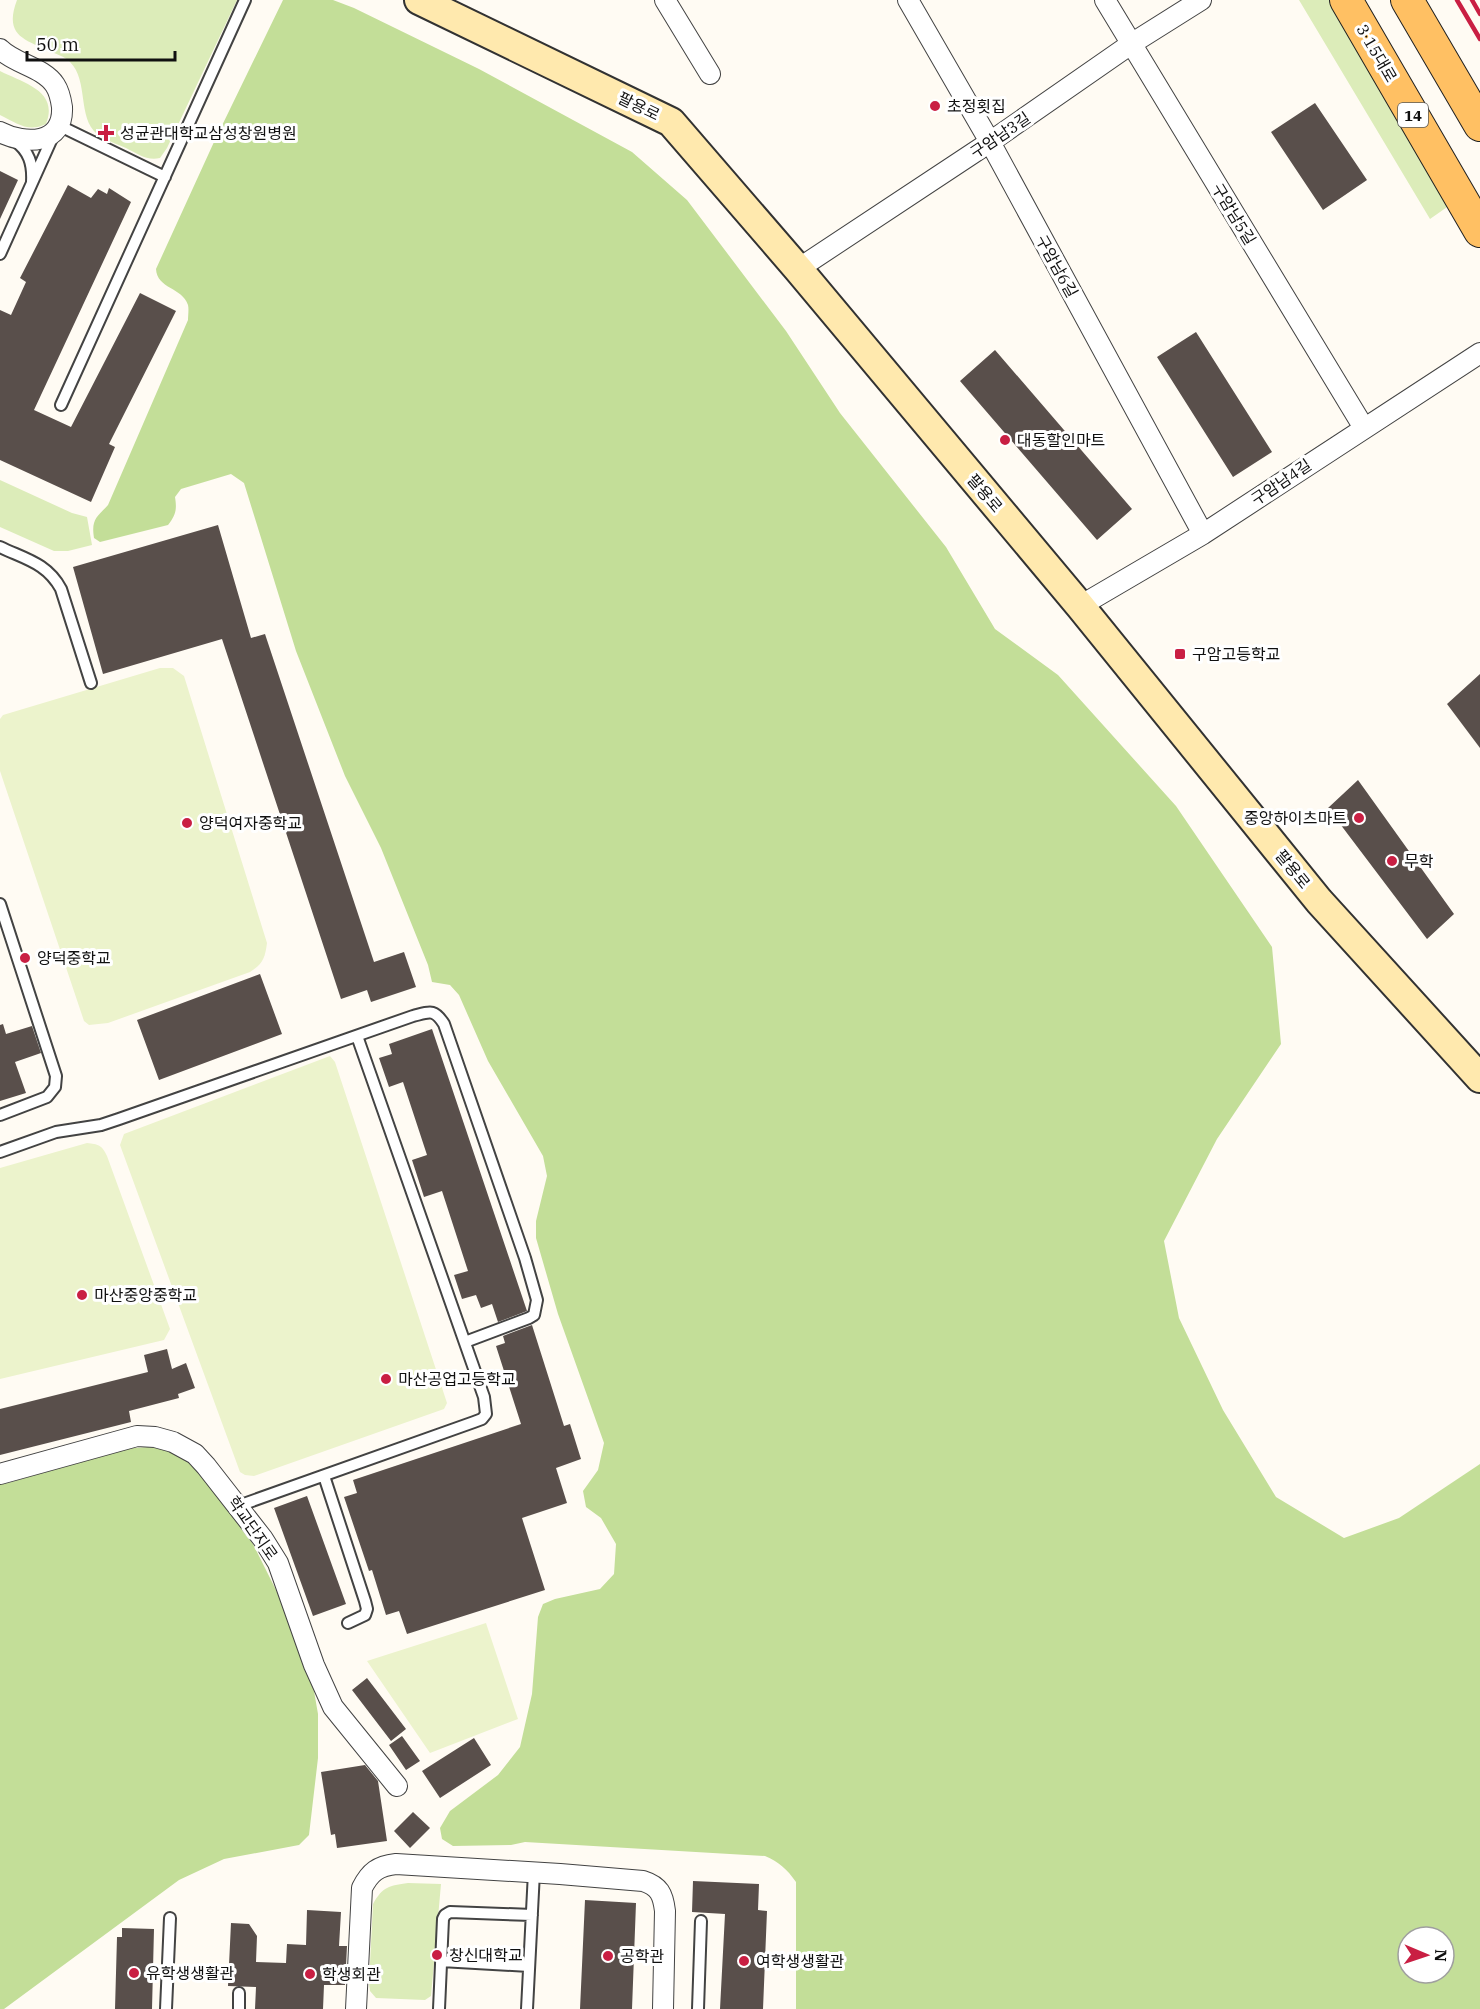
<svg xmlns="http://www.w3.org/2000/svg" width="1480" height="2009" font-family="'IBM Plex Serif','Noto Sans KR',serif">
	<rect width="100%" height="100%" fill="#fffbf3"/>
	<!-- green -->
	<path fill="#dcecb9" d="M17,0H237L167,148L160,158C147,161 138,154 126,148C117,144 105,140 97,134C77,117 89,81 70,62C67,58 59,55 54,53C26,40 3,37 17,0Z
		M1299,0H1329L1450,205L1430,219Z
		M0,71C24,83 59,91 46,124C28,133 17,123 0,115Z
		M0,480L72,513L87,517L92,545L68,551H54L0,527Z
		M408,1883L441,1884L431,1996L425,2000L376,1998L370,1991L369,1983L373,1904C383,1886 389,1886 408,1883Z"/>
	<!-- forest -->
	<path fill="#c3de98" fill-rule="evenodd" d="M283,0H333L354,8L479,69L632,152L687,200L786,331L840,413L946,547L995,629L1058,675L1176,806L1272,947L1281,1044L1217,1139L1164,1241L1179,1318L1223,1410L1276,1497L1344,1538L1399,1518L1480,1464V2009H796V1882C787,1869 779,1862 765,1856L525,1842L511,1845L453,1846L442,1839L440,1828L450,1811L498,1775L520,1747L532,1694L538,1617L543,1604L555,1599L600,1589L614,1574L616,1544L601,1518L586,1507L583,1491L598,1470L604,1443L558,1314L536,1238V1221L547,1176L543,1156L488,1061L459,995L450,985L432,982L428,965L381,848L345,776L296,651L244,483L231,474L181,489L175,497C177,509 176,515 168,525L100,542L94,538C91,519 97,517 108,505L188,320C188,316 189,309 188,305C182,287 157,289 156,269L214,142ZM1408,1937H1444V1973H1408Z
		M148,1447L168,1450L187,1459L205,1476L253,1544L277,1592L314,1691L318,1714V1758L309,1835L299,1845L224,1859L179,1880L4,2009H0V1484L8,1483L122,1449Z"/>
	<!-- pitch -->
	<path fill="#ecf3cc" d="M160,668H173L184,676L267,943C265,958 263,964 250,972L108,1023L89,1025L84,1021L0,771V719L3,715Z
		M330,1056L335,1062L447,1403L444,1409L254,1476L245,1475L240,1472L120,1145L124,1134Z
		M87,1143C98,1144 102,1145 107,1156L170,1329L164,1340L0,1379V1168Z
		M486,1623L518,1719L430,1753L367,1661Z"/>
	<!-- building -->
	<path fill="#594f4b" d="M1315,103L1367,180L1323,210L1271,132Z
		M0,171L18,180L0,219Z
		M68,185L91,198L98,189L107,194L109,188L131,202L34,410L71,427L140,293L176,311L109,444L115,447L91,502L0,460V310L11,315L26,282L20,278Z
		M1196,332L1272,452L1233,477L1157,357Z
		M995,350L1132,509L1097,540L960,381Z
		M218,525L251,638L265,634L374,962L404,952L416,987L371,1002L367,990L341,999L222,639L103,674L73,567Z
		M1480,674V748L1447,704Z
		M1358,780L1454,914L1427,939L1328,808Z
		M260,974L282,1034L159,1080L137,1020Z
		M3,1024L6,1034L32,1026L41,1053L15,1062L26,1093L0,1101V1025Z
		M432,1029L527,1311L498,1322L492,1304L481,1308L476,1295L462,1299L454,1275L468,1271L442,1191L424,1197L412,1160L427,1155L403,1082L389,1087L379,1058L392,1054L389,1044Z
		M532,1325L564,1426L570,1424L581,1459L556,1468L567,1503L522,1518L545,1590L407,1634L399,1611L386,1615L372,1570L369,1571L344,1497L357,1493L353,1480L521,1424L496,1346L505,1343L503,1336Z
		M167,1349L172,1369L186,1363L195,1388L178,1394L179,1398L129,1411L131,1422L0,1455V1409L148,1372L144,1355Z
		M307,1496L346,1604L313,1616L274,1508Z
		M367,1678L406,1729L391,1741L352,1690Z
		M402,1736L420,1761L406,1770L389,1745Z
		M474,1738L491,1765L440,1798L422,1771Z
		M365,1765L378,1781L387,1841L337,1848L335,1834L331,1835L321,1772Z
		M413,1812L430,1828L410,1848L394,1831Z
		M693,1881L759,1884L758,1910L767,1911L763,2009H720L725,1914L692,1912Z
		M585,1900L636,1903L632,2009H580Z
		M307,1910L341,1912L339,1946H347L345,1985H324L323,2009H255L256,1987L228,1986L231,1923L249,1924L257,1936L256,1962L286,1963L287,1944L306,1945Z
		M122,1928L154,1929L152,2009H115L117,1937H122Z"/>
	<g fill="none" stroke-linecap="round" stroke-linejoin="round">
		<defs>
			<path id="lane" d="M58,125L165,177
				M15,141C29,151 33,164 32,182
				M0,254L54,134
				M61,405L245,0
				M0,547C25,559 47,563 61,589L91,683
				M0,904L56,1076L55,1087L47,1097L0,1115
				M0,1152L56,1132L101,1125L119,1119L413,1016C429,1012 434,1008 444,1024L525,1258L537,1300L534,1315L529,1318L465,1342
				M324,1476L365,1601L367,1609L365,1615L348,1623
				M238,1506L474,1422L482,1419L486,1414L484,1397L357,1036
				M441,1961L529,1966
				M166,2009L170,1918
				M239,2009V1993
				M439,2009L443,1919L445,1915L450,1912L532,1915
				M527,2009L534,1872
				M698,2009L701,1921"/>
			<path id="street" d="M665,0L710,74
				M908,0L990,142L1203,534
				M1105,0L1364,428
				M0,49C15,64 43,67 55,85C59,91 61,100 62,107C64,145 25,145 0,132
				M798,269L990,142L1131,44L1201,0
				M1080,606L1203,534L1480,353
				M0,1474L137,1436L155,1437L173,1442L195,1454L206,1466L263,1539L278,1563L314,1665L333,1707L397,1786
				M356,2009L362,1888C370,1872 378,1866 396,1864L560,1874L643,1881C659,1886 663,1894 665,1911L663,2009"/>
			<path id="secondary" d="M419,0L671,122L798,269L1080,606L1319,901L1480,1078"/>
			<path id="primary" d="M1346,0L1480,231
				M1407,0L1480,125"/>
		</defs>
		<!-- lane casing -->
		<use href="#lane" stroke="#434343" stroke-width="14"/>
		<!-- street casing -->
		<use href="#street" stroke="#434343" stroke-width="22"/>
		<!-- secondary casing -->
		<use href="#secondary" stroke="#323232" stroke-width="32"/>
		<!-- primary casing -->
		<use href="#primary" stroke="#212121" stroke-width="34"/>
		<!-- lane -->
		<use href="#lane" stroke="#fff" stroke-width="10"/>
		<!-- street -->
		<use href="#street" stroke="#fff" stroke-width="20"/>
		<!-- secondary -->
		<use href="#secondary" stroke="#ffe9ae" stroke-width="28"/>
		<!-- primary -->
		<use href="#primary" stroke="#ffc063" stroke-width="32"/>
		<!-- rail -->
		<path stroke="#c91f43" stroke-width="4.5" d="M1457,0L1480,39
			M1472,0L1480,14"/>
	</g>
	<!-- markers -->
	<g fill="#c91f43" stroke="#fff" stroke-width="2">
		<circle cx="935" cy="106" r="6"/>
		<path d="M103 124h6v6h6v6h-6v6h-6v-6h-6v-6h6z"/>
		<circle cx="1005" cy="440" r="6"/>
		<rect x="1174" y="648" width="12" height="12" rx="3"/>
		<circle cx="1359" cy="818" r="6"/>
		<circle cx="187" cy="823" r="6"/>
		<circle cx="1392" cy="861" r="6"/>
		<circle cx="25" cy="958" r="6"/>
		<circle cx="82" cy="1295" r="6"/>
		<circle cx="386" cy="1379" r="6"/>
		<circle cx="437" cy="1955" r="6"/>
		<circle cx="608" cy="1956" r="6"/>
		<circle cx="744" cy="1961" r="6"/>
		<circle cx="134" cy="1973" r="6"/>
		<circle cx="310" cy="1974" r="6"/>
	</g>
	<g text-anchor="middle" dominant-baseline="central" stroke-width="6" stroke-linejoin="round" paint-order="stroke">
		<!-- shield labels -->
		<rect fill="#fff" stroke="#585858" stroke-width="1.5" x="1398" y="103" width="30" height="24" rx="4.5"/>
		<g font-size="15" font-weight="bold" fill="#101010">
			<text x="1413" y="115">14</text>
		</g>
		<!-- street labels -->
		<g font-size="16" fill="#101010" stroke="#fff">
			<text transform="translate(1377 53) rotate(60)">3·15대로</text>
			<text transform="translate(639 106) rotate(26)">팔용로</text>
			<text transform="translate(1000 135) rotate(-34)">구암남3길</text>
			<text transform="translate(1234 214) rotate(59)">구암남5길</text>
			<text transform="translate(1057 266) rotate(61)">구암남6길</text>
			<text transform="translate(1281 482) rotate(-34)">구암남4길</text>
			<text transform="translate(985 493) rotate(50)">팔용로</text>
			<text transform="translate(1293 869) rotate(51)">팔용로</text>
			<text transform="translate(253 1528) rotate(55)">학교단지로</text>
		</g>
		<!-- poi labels -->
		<g font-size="16" fill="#101010" stroke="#fff" text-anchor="start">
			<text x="947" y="106">초정횟집</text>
			<text x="120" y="133">성균관대학교삼성창원병원</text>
			<text x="1017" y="440">대동할인마트</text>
			<text x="1192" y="654">구암고등학교</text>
			<text x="1347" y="818" text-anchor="end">중앙하이츠마트</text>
			<text x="199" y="823">양덕여자중학교</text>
			<text x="1404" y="861">무학</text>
			<text x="37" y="958">양덕중학교</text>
			<text x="94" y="1295">마산중앙중학교</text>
			<text x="398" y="1379">마산공업고등학교</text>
			<text x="449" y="1955">창신대학교</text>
			<text x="620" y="1956">공학관</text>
			<text x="756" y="1961">여학생생활관</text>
			<text x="146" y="1973">유학생생활관</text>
			<text x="322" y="1974">학생회관</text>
		</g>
	</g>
	<!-- north arrow -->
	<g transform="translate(1426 1955) rotate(92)"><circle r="28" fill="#ffffff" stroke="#9f9f9f" stroke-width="1.5"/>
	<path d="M0-4.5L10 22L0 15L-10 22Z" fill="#c91f43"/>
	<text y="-9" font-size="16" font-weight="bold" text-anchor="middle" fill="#101010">N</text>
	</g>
	<!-- scale -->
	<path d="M27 51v9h148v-9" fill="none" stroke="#101010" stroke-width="3"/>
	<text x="36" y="51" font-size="18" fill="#101010" stroke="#ffffff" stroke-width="4.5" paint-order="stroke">50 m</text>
</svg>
